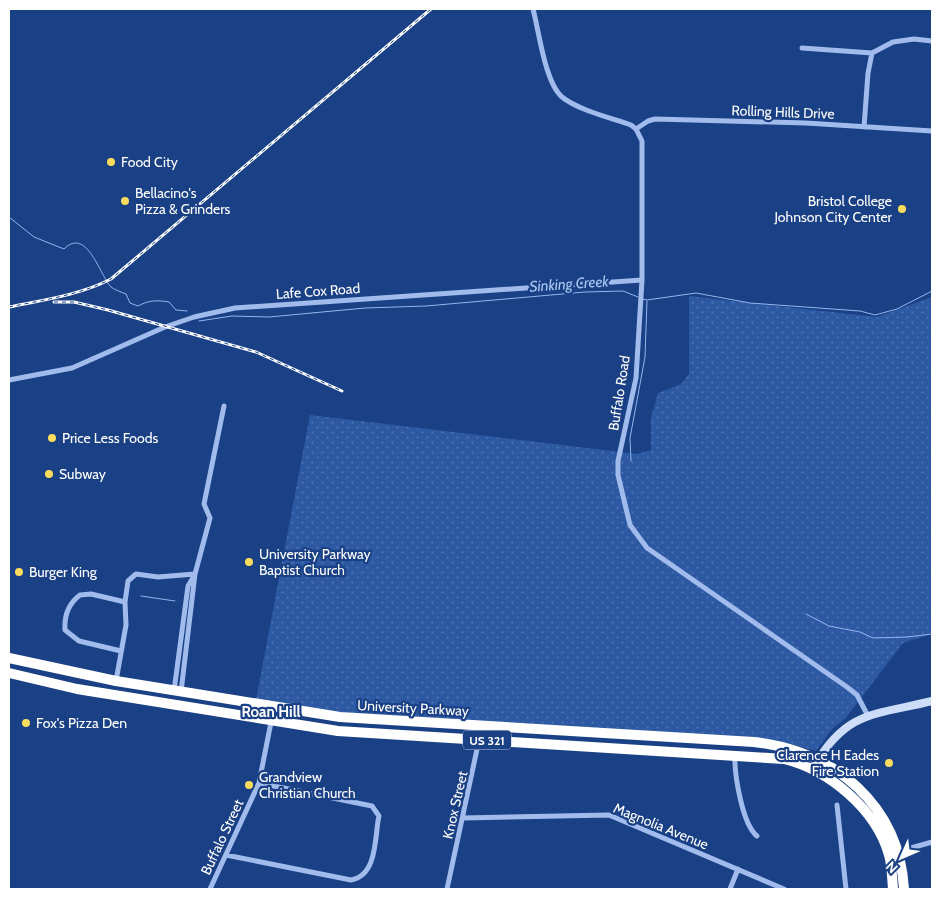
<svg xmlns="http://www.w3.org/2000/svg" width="941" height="898" font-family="Cabin,sans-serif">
	<defs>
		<pattern id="grass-dots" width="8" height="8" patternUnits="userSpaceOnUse" patternTransform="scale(1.25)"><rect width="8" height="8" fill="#2d59a3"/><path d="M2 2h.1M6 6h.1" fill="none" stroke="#4c72b1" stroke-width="1.8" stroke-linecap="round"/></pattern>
	</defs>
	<rect width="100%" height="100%" fill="#1a4085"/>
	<!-- grass -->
	<path fill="url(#grass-dots)" d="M689,296L877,317L932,297V634L903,643L845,719L833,728L816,751L773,740L354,715L256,700L310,415L637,454L651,450V418L658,393L681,384L689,374Z"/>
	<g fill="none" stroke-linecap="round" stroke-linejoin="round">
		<!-- stream -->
		<path stroke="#94b6ee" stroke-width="1" d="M9,217L34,237L64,249C87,226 100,276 111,287C115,290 121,292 126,294L130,303L138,306C149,300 157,300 169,302L176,310L187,311
			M642,299L647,300L696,293L750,303L860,311L875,315L897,309L932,291
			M199,321L232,316L269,317L365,308L426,306L585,292L623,291L638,297
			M631,461L630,438L645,357L647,301
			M141,596L175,601
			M806,614L829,626L860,632L873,638L907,637L932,634"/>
		<!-- street -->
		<path stroke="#a1bcec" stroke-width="5" d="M533,9C539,31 545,83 562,97C578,110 611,118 631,125L636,129L642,141V280L636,378L618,461V475L630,525L647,548L847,687L857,695L868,716
			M802,48L872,53L893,42L914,39L932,41
			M864,127L868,73L872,53
			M636,129L648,121L655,119L806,123L932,131
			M9,380L72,368L165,327L194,317L235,308L642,280
			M121,651L79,641L65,630C64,615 68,604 80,595L91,594L125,602
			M116,681L126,625L125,602L128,581L136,574L158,577L195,574
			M174,691L188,586L194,576
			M181,692L195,574L210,518L204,504L224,406
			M735,754C734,773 742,824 757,836
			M837,805L846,889
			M463,818L609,815L784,889
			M897,852L932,842
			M226,855L351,880C376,876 375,841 378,821L379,816L372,806L259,783
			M210,889L259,783L274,707
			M447,889L482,726
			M730,889L738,869"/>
		<!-- secondary -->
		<path stroke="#cddcf8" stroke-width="8" d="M815,765C847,710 876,715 932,701"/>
		<!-- highway -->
		<path stroke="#fff" stroke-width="10" d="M9,658L116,681L340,717L754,742C835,751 899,805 904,889
			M9,673L77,689L338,731L784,759C829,770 876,809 889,855C892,865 892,878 893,889"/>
		<defs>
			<path id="rail" d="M54,302H74L108,310L256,352L342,391
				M9,307C43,300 80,295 111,279L431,9"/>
		</defs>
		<!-- rail casing -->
		<use href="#rail" stroke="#fff" stroke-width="3"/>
		<!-- rail -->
		<use href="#rail" stroke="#1a4085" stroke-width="1" stroke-dasharray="4" stroke-linecap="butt"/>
	</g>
	<!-- markers -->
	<g fill="#fedc5d" stroke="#1a4085" stroke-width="2">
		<circle cx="111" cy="162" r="5"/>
		<circle cx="125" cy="201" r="5"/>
		<circle cx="902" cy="209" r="5"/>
		<circle cx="52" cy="438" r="5"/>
		<circle cx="49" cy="474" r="5"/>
		<circle cx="249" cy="562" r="5"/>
		<circle cx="19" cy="572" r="5"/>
		<circle cx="26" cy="723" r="5"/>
		<circle cx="889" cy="763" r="5"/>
		<circle cx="249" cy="785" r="5"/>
	</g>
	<g text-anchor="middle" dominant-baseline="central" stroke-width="4.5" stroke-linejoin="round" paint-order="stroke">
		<!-- shield labels -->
		<rect fill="#1a4085" stroke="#bac6da" stroke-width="1" x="463" y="730.5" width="48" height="19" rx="4"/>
		<g font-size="12" font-weight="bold" fill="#fff">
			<text x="487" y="740">US 321</text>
		</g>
		<!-- street labels -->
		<g font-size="14" fill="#fff" stroke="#1a4085">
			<text transform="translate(783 112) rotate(2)">Rolling Hills Drive</text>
			<text transform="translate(318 291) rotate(-4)">Lafe Cox Road</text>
			<text transform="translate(619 393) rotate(-81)">Buffalo Road</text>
			<text transform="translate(413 708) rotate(3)">University Parkway</text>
			<text transform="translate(455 805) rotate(-77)">Knox Street</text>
			<text transform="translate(661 826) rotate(22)">Magnolia Avenue</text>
			<text transform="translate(222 837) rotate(-65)">Buffalo Street</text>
		</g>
		<!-- poi labels -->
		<g font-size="14" fill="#fff" stroke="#1a4085" text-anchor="start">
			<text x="121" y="162">Food City</text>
			<text x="135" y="193">Bellacino's<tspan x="135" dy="16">Pizza &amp; Grinders</tspan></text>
			<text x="892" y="201" text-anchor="end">Bristol College<tspan x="892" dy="16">Johnson City Center</tspan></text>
			<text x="62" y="438">Price Less Foods</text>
			<text x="59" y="474">Subway</text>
			<text x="259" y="554">University Parkway<tspan x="259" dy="16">Baptist Church</tspan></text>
			<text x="29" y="572">Burger King</text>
			<text x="36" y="723">Fox's Pizza Den</text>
			<text x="879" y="755" text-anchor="end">Clarence H Eades<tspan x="879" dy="16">Fire Station</tspan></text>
			<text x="259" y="777">Grandview<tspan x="259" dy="16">Christian Church</tspan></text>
		</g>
		<!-- water labels -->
		<g font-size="15" font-style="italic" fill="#acc7f3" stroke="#1a4085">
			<text transform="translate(569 284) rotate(-4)">Sinking Creek</text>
		</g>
		<!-- neighbourhood labels -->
		<g font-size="15" font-weight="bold" fill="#fff" stroke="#1a4085">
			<text x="271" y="712">Roan Hill</text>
		</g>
	</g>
	<!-- border -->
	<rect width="941" height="898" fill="none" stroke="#ffffff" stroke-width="20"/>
	<!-- north arrow -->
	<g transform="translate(901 858) rotate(225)" stroke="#1a4085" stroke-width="4" paint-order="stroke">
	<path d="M0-4L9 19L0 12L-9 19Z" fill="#ffffff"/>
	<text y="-8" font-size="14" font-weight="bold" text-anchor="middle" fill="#ffffff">N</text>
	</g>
</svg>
